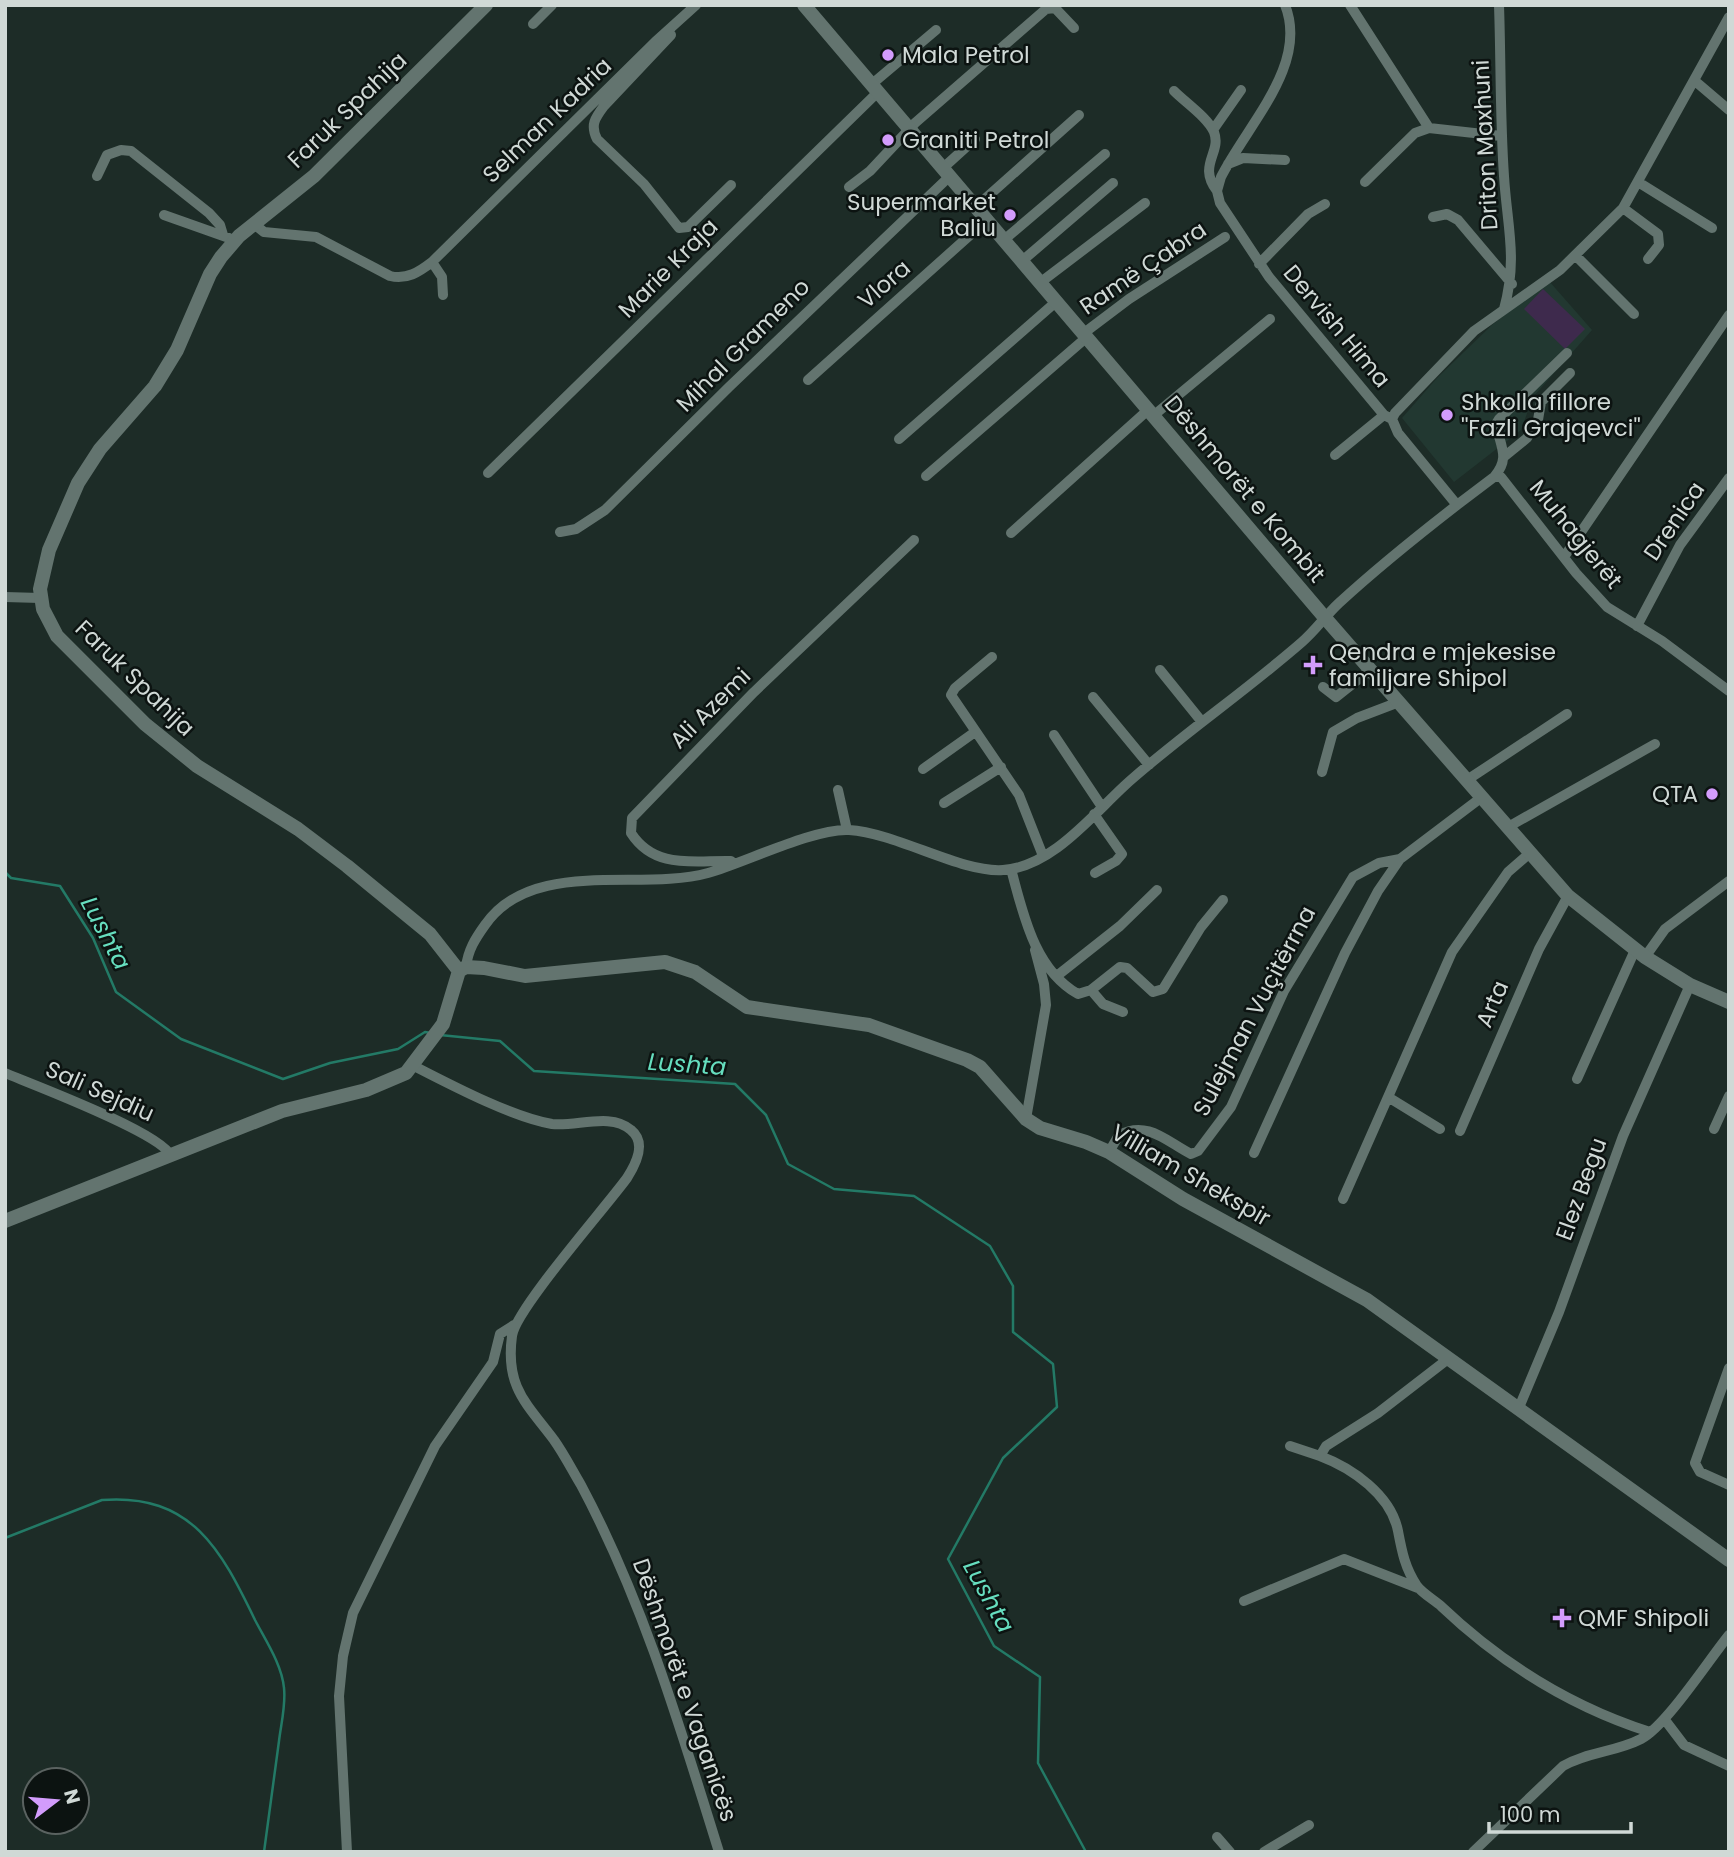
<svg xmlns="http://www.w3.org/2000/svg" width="1734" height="1857" font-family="Poppins,sans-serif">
	<rect width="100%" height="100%" fill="#1d2c27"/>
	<!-- built -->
	<path fill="#223831" d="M1549,281L1592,330L1533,397L1521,430L1454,482L1402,418L1437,378L1493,324Z"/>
	<!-- green -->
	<path fill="#3e2a4d" d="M1543,289L1585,329L1565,349L1524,309Z"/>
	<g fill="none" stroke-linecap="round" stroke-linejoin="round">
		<!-- stream -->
		<path stroke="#237a66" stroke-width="2.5" d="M5,872L11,878L60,886L93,938L116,992L181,1039L283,1079L330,1063L398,1049L425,1032L431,1033
			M440,1035L500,1041L534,1071L735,1084L766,1115L788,1164L834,1189L914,1196L990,1246L1013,1286V1332L1053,1364L1057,1407L1003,1458L948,1559L994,1646L1040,1677L1038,1763L1086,1852
			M5,1538L102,1500C192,1493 221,1550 255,1620C266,1641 282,1665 284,1688C286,1705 281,1724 279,1741C274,1778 269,1815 264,1852"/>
		<!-- street -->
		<path stroke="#63746f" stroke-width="10" d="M1285,5C1309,65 1247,125 1221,177L1217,191L1220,203L1269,277L1384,415L1392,419
			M1350,5L1429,128L1501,136
			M1499,5C1501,62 1500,119 1504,176C1507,226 1518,258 1504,309
			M533,24L552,5
			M671,35L604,106C595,118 590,125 597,139L644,184L679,228L688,227L731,185
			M1695,81L1729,110
			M872,84L936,30
			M1174,91C1186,103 1207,117 1214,132C1222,153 1197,165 1217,191
			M1213,130L1241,90
			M1228,164L1243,158L1285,160
			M943,168L975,139
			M97,176L107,155L121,150L131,151L209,213L220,225L223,235
			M1365,182L1415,133L1429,128
			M1638,182L1712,228
			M849,187L870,171L915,123L1046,9L1055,8L1074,28
			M977,206L1079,115
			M1623,208L1658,234L1659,245L1648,259
			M164,215L229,238
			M1433,217L1447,214L1458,220L1512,284
			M254,224L264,232L316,237L390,276C407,280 419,272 432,262L655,42L696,5
			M1005,239L1105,154
			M1576,256L1634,314
			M1022,261L1113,183
			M432,262L442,277L443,295
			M1259,264L1308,214L1325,204
			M1041,282L1145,203
			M1084,333L1129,299L1225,237
			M808,380L988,219
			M1153,416L1270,319
			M899,439L1057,301
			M1335,455L1384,415
			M1505,456L1527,438L1538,420L1541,402L1570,373
			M488,473L878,92
			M926,476L1087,337
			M1494,477C1511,458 1500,446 1496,424L1499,419L1567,353
			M1457,505L1494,477H1501L1576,573L1607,607L1662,641L1729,691
			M560,532L576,529L605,510L729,387L950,176
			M1011,533L1148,410
			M1564,557L1729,315
			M5,597L40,598
			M1637,626L1680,545L1729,478
			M992,657L955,688L951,695L1019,795L1043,856
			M1160,670L1202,722
			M1323,687L1336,697L1370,670
			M1093,697L1149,765
			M1054,735L1102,807
			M923,769L975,732
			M1322,772L1333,732L1357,718L1399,702
			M1467,780L1567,714
			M838,790L847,830
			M944,803L1001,767
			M1094,814L1122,854L1116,861L1095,873
			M1508,827L1655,744
			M731,861C694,860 655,870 631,833L632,818L754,692L914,540
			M1011,869C1023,913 1034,969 1078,994L1091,990L1120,967L1127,968L1153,992L1163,989L1201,927L1223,900
			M1645,957L1665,929L1729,881
			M466,967C468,950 475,939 485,925C532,857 640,892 708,873C744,863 814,828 849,830C897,833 961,873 1003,870C1054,867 1096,810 1132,779C1187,731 1247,690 1302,642C1316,630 1326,615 1339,603C1376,569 1417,536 1457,505L1398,433L1392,419L1395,413L1474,331L1560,270L1623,208L1729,17
			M1058,975L1120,926L1157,890
			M1091,990L1103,1004L1123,1012
			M414,1066C451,1085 512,1117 552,1124C576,1127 611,1112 631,1130C647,1143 636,1164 627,1178C606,1207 515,1310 512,1336C505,1387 527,1404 554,1440C564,1454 572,1470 581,1485C643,1601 680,1727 719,1852
			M5,1073C34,1085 162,1133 171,1156
			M1577,1079L1635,950
			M1388,1097L1440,1129
			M1026,1119L1046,1005L1044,984L1035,950
			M1714,1129L1729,1096
			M1460,1131L1539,949L1568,896
			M1109,1152L1119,1135C1148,1120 1167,1142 1191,1154L1198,1151L1231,1107L1284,991L1353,877L1379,863L1400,859
			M1254,1153L1345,953L1378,891L1400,859L1482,797
			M1343,1199L1452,952L1508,872L1530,853
			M1448,1359L1378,1413L1326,1446L1320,1456C1352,1468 1391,1495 1398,1531C1402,1552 1405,1568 1417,1586C1422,1593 1434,1600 1441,1606C1501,1663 1572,1707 1650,1732
			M1729,1368L1695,1463L1700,1472L1729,1485
			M1518,1410L1559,1312L1623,1136L1690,985
			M1290,1446L1320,1456
			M1244,1601L1344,1559L1418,1588
			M1665,1720L1684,1745L1729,1766
			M1217,1837L1230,1852
			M347,1852L339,1696L343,1656L353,1613L435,1446L493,1362L500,1334L514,1325
			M1264,1852L1309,1825
			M1473,1852L1563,1766C1587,1752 1616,1752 1641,1739C1666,1726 1708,1661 1729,1635"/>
		<!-- secondary -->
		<path stroke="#63746f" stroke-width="14" d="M804,5L1326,619L1568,896L1645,957L1690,985L1729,1002
			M459,971L466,967L484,968L525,976L665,962L695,972L747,1007L869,1025L967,1060L980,1067L1026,1119L1040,1128L1086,1142L1109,1152L1183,1199L1367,1300L1729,1560
			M459,971L430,934L347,866L298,829L197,766L145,724L57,636L43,609L40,589L49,550L78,483L100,449L155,386L177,350L210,274L221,257L239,236L314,176L486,5
			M5,1221L282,1111L366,1090L406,1073L443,1024L459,971"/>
	</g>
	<!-- markers -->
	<g fill="#d39cfc" stroke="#0c1311" stroke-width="2.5">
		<circle cx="888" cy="55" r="7"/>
		<circle cx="888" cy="140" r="7"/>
		<circle cx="1010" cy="215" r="7"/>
		<circle cx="1447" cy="415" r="7"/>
		<path d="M1309.5 654.5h7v7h7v7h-7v7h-7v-7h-7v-7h7z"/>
		<circle cx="1712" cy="794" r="7"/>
		<path d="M1558.5 1607.5h7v7h7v7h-7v7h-7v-7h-7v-7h7z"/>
	</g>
	<g text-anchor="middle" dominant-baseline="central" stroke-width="5" stroke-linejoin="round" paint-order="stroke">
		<!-- poi labels -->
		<g font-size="23" fill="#d0d9d6" stroke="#0c1311" text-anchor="start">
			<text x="902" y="55">Mala Petrol</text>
			<text x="902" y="140">Graniti Petrol</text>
			<text x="996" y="202" text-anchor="end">Supermarket<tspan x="996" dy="26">Baliu</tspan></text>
			<text x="1461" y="402">Shkolla fillore<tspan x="1461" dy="26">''Fazli Grajqevci''</tspan></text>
			<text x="1329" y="652">Qendra e mjekesise<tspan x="1329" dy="26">familjare Shipol</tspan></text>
			<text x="1698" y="794" text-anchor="end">QTA</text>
			<text x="1578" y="1618">QMF Shipoli</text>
		</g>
		<!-- street labels -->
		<g font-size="23" fill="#d0d9d6" stroke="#0c1311">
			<text transform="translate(347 110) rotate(-44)">Faruk Spahija</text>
			<text transform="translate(547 120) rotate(-44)">Selman Kadria</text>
			<text transform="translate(1485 145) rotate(-93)">Driton Maxhuni</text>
			<text transform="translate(668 268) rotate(-45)">Marie Kraja</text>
			<text transform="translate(1143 268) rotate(-34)">Ramë Çabra</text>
			<text transform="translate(884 284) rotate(-41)">Vlora</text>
			<text transform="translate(1337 326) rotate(50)">Dervish Hima</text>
			<text transform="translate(743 345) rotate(-45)">Mihal Grameno</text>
			<text transform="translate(1245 489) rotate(50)">Dëshmorët e Kombit</text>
			<text transform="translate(1674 521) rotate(-56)">Drenica</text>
			<text transform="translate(1576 534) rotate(51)">Muhagjerët</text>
			<text transform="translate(135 678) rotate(44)">Faruk Spahija</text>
			<text transform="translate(710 708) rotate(-45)">Ali Azemi</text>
			<text transform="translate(1492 1004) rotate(-67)">Arta</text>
			<text transform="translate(1254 1011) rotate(-62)">Sulejman Vuçitërrna</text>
			<text transform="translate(100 1091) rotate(24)">Sali Sejdiu</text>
			<text transform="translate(1191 1175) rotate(30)">Villiam Shekspir</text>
			<text transform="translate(1581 1189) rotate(-70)">Elez Begu</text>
			<text transform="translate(685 1690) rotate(71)">Dëshmorët e Vaganicës</text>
		</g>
		<!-- water labels -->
		<g font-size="24" font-style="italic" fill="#66debf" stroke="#0c1311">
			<text transform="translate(106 933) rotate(62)">Lushta</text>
			<text transform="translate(687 1064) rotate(4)">Lushta</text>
			<text transform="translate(989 1596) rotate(61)">Lushta</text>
		</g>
	</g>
	<!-- border -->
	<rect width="1734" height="1857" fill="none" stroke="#d0d9d6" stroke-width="14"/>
	<!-- north arrow -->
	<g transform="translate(56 1801) rotate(74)"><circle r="33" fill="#0c1311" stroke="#5a6260" stroke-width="2"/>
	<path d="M0-5L12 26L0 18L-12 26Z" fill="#d39cfc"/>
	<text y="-10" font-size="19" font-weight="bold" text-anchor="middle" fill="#d0d9d6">N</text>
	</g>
	<!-- scale -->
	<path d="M1489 1822v10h142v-10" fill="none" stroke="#d0d9d6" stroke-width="3.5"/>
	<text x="1500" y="1822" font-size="21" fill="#d0d9d6" stroke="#0c1311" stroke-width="5" paint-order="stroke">100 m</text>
</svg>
